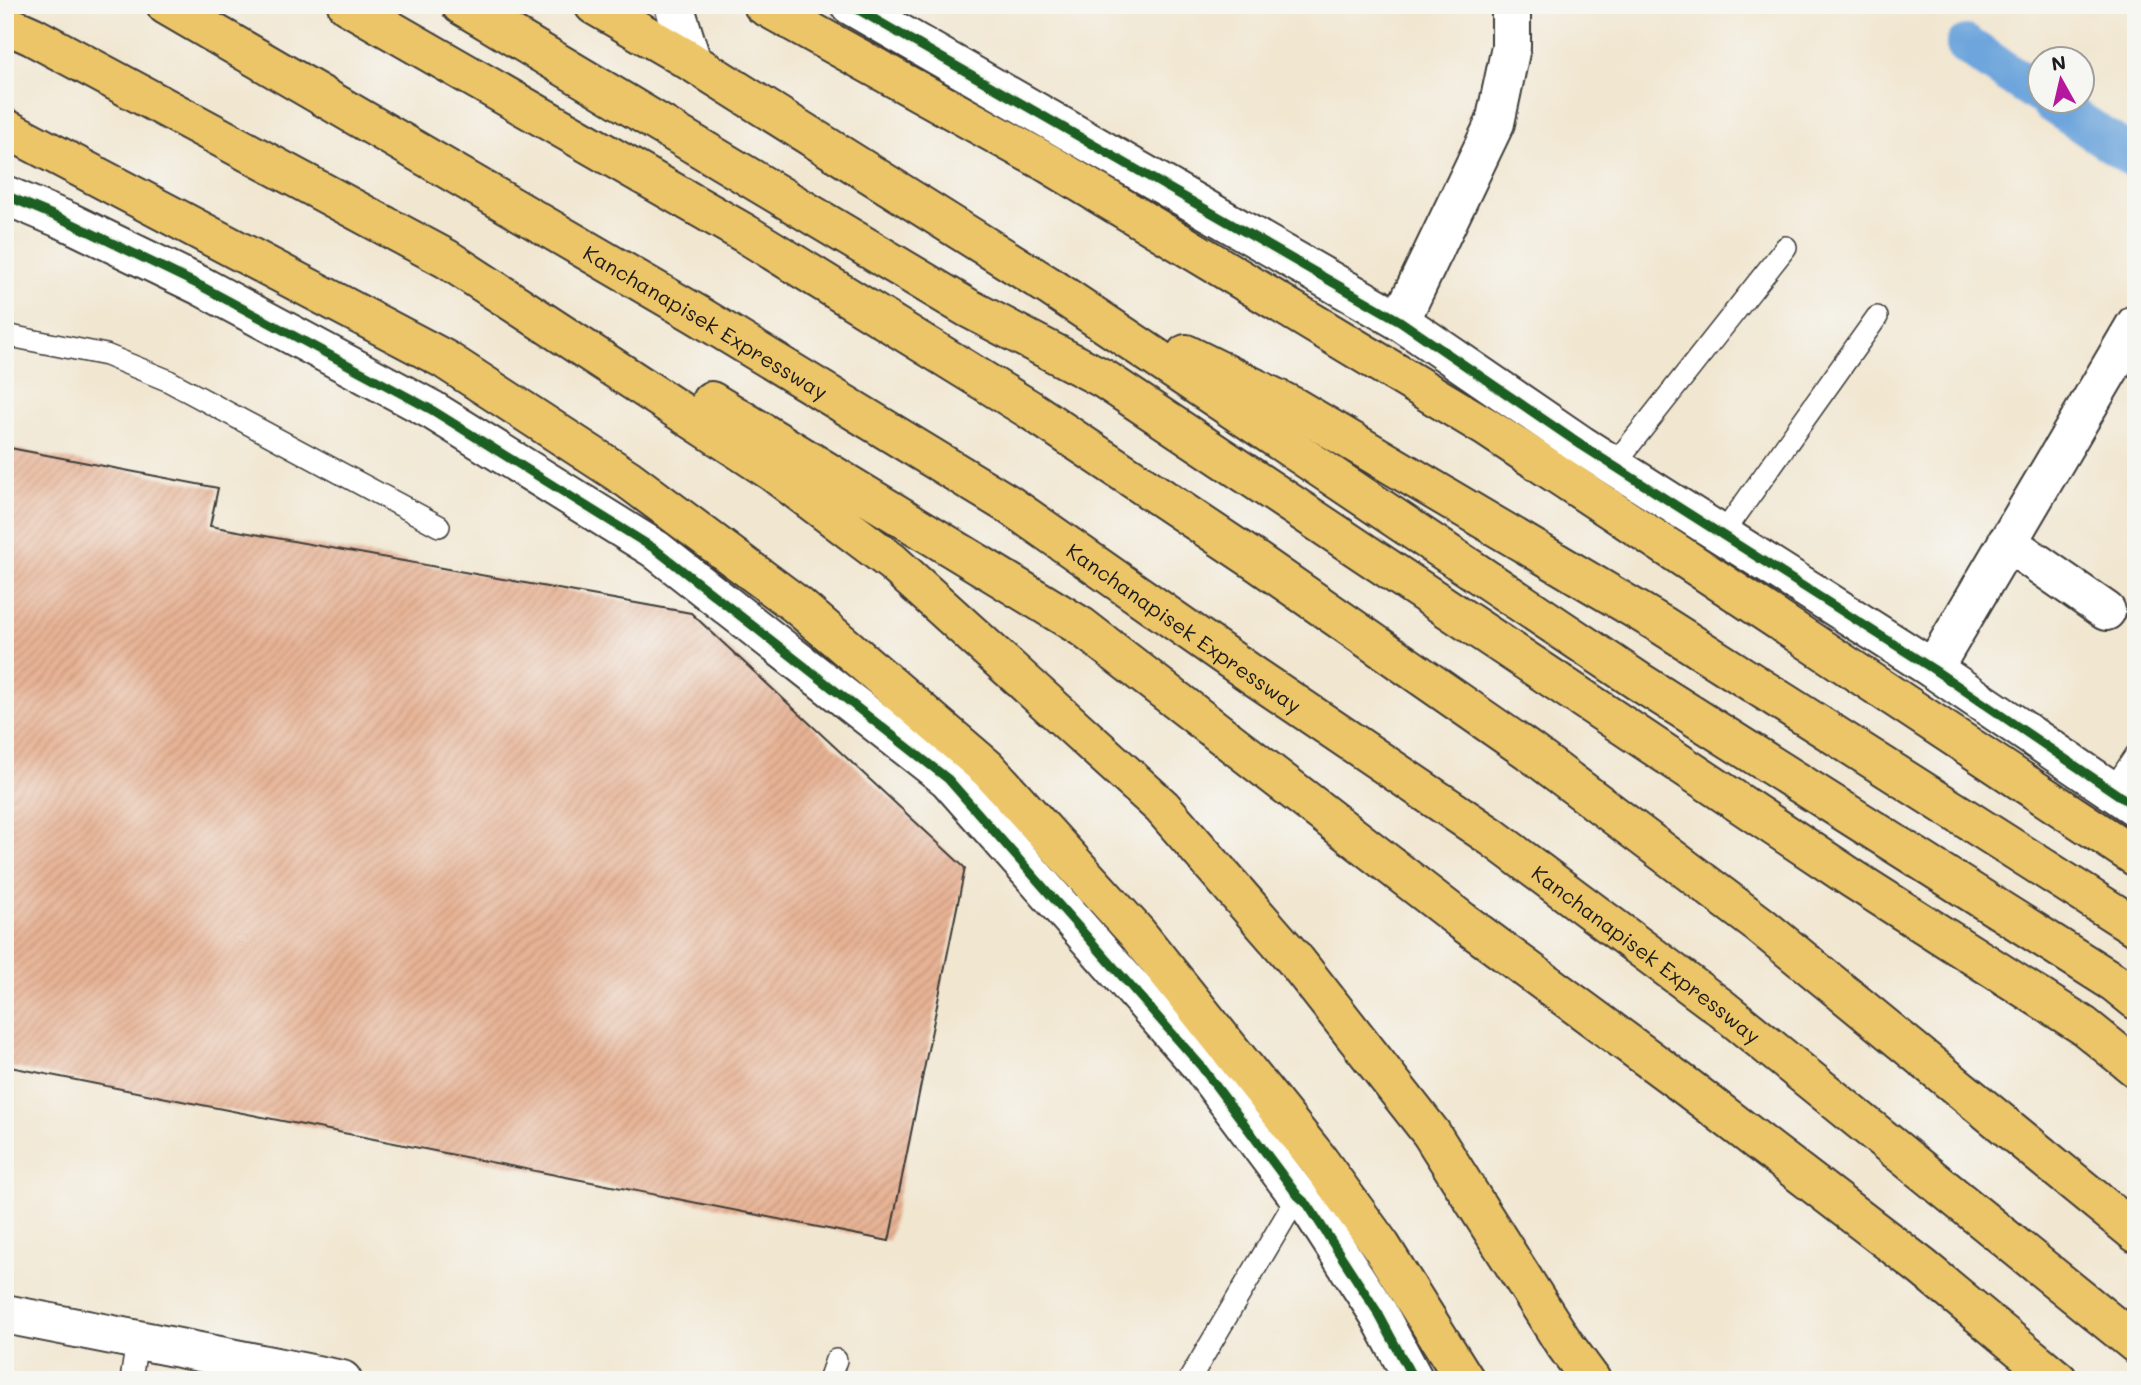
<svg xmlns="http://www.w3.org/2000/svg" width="2141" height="1385" font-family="Mali,sans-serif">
	<defs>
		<pattern id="building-hatch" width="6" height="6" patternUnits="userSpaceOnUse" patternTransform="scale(1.75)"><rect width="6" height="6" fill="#e7b294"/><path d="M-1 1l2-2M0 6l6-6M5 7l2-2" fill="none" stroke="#c6987f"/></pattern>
	</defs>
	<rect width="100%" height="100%" fill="#f6f6f2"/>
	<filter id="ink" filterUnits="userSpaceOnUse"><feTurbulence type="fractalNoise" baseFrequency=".0143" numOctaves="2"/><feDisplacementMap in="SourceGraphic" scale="14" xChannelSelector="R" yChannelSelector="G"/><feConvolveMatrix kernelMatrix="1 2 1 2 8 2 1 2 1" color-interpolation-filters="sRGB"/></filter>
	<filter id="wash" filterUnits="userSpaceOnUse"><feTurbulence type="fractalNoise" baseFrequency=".00686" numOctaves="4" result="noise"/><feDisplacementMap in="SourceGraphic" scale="28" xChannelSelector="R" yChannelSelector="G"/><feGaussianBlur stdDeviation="1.57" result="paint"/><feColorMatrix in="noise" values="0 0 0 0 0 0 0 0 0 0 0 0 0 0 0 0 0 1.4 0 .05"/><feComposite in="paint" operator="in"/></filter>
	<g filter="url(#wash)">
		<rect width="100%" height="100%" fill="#f1e6d0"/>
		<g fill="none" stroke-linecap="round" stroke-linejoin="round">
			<!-- canal -->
			<path stroke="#6da5dc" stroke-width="40" d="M1966,45L2039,94
				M2050,102L2136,159"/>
		</g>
		<g id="blocks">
			<!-- building -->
			<path fill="url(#building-hatch)" d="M5,447L218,488L210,526L691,613L965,868L889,1241L5,1066Z"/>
		</g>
	</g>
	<g filter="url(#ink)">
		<use href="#blocks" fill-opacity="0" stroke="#3c3a37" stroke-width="2"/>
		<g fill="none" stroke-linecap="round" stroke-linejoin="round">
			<defs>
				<path id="service" d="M5,335L106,355L167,380L439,526
					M1613,466L1786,247
					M1722,535L1877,317
					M2112,791L2136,755
					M131,1380L137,1341
					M829,1380L836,1360
					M1189,1380L1298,1196"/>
				<path id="minor" d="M1400,321L1495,123L1511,47V5
					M2007,542L2106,611
					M1933,669L2136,324
					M5,1314L342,1380"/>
				<path id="tertiary" d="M674,5L692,62
					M850,5L1400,321L1581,445L1933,669L2136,807
					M5,195L69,222L201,286L432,410L655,549L948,779L1201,1066L1298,1196L1308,1205L1378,1313L1414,1380"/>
				<g id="motorway">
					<path id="s1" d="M166,5L696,314L1008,504L1254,676L1492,837L1720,1007L2136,1344"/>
					<path d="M347,5L746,234L1029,409L1256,561L1529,751L1760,925L2136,1233"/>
					<path d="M461,5L968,308L1104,379L1853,879L2084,1026L2136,1068"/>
					<path d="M594,5L692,62L1052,288L1638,681L2115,983L2136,1000"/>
					<path d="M763,5L1046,162L1486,427L2136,857"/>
					<path d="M5,24L32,36L447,259L773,472L892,562L1162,807L1296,961L1431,1133L1563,1342L1591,1380"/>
					<path d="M5,128L444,359L628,479L797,605L988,769L1136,932L1317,1158L1381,1246L1465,1380"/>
					<path d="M1186,354L1294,407L1662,625L2136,927"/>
					<path d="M711,401L1082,627L1462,921L1687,1087L1922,1267L2058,1380"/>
				</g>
			</defs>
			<!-- service casing -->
			<use href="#service" stroke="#3c3a37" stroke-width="24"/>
			<!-- minor casing -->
			<use href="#minor" stroke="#3c3a37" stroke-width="42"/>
			<!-- tertiary casing -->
			<use href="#tertiary" stroke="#3c3a37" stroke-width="42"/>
			<!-- motorway casing -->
			<use href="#motorway" stroke="#3c3a37" stroke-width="42"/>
			<!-- service -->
			<use href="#service" stroke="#fff" stroke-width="21"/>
			<!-- minor -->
			<use href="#minor" stroke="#fff" stroke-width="38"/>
			<!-- tertiary -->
			<use href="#tertiary" stroke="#fff" stroke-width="38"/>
			<!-- motorway -->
			<use href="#motorway" stroke="#edc569" stroke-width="38"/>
			<defs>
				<path id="cycleway" d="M850,5L1400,321L1581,445L1933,669L2136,807
					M5,195L69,222L201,286L432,410L655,549L948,779L1201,1066L1298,1196L1308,1205L1378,1313L1414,1380"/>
			</defs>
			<!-- cycleway casing -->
			<use href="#cycleway" stroke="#f6f6f2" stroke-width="13"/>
			<!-- cycleway -->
			<use href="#cycleway" stroke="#1b5e20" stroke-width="9"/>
		</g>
	</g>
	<g text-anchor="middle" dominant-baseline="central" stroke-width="5" stroke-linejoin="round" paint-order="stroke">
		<!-- street labels -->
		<g font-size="21" fill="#1c1c1c" stroke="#f6f6f2">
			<text stroke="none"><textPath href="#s1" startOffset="626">Kanchanapisek Expressway</textPath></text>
			<text stroke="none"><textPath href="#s1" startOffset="1194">Kanchanapisek Expressway</textPath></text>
			<text stroke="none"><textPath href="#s1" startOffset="1760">Kanchanapisek Expressway</textPath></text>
		</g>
	</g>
	<!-- margin -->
	<rect width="2141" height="1385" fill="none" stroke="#f6f6f2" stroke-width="28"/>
	<!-- north arrow -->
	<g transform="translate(2061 80) rotate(352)"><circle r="33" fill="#f6f6f2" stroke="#9f9f9c" stroke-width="2"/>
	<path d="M0-5L12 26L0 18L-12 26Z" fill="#b5179e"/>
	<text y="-10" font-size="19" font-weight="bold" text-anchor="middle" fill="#1c1c1c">N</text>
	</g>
</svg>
